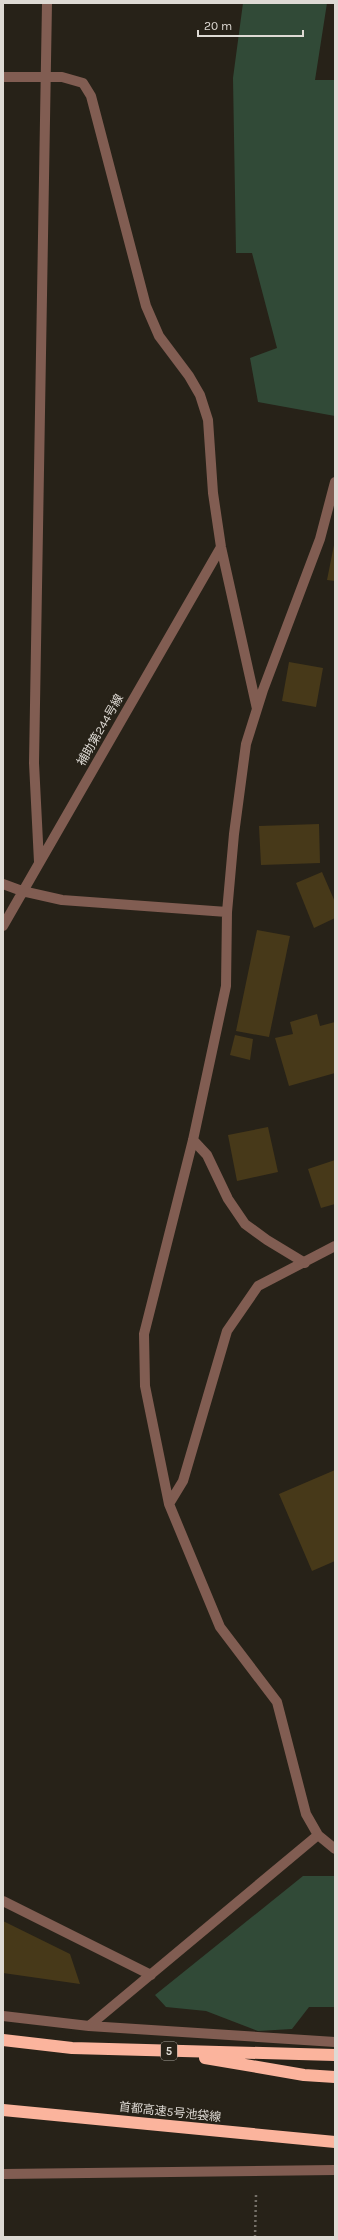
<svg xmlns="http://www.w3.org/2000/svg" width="338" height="2240" font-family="Karla,'Noto Sans JP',sans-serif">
	<rect width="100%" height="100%" fill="#272218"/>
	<!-- green -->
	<path fill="#314a37" d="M243,3H327L315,80H335V416L258,402L250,358L277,348L252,253H236L233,78Z
		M303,1876H335V2007H309L292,2029L258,2031L206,2011L166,2007L155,1995Z"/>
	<!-- building -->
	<path fill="#473919" d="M334,545H335V581L327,580Z
		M289,662L323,668L316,707L282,701Z
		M319,824L320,863L261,865L259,826Z
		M322,872L335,902V918L314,928L296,883Z
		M257,930L290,936L269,1037L236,1031Z
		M317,1014L320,1026L335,1022V1073L289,1086L275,1038L293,1034L290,1022Z
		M235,1035L253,1039L250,1060L230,1055Z
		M268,1127L278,1172L237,1181L228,1135Z
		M335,1160V1204L321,1208L308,1169Z
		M335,1470V1561L312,1571L279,1494Z
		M3,1921L70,1954L80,1984L3,1973Z"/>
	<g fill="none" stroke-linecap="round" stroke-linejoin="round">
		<!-- path -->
		<path stroke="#757068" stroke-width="2.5" stroke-dasharray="2 3" stroke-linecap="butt" d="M255,2237L256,2195"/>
		<!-- minor -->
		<path stroke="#815d52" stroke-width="10" d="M3,77H62L83,83L91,96L146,306L159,336L189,376L200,395L208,420L213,493L221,547L257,709
			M335,482L320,539L263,690L246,744L234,834L227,912L226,986L193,1140L144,1334L145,1386L169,1504L220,1627L277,1702L306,1814L318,1835L335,1849
			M39,862L34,763L47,3
			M3,884L22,891L62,900L227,912
			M3,926L221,547
			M193,1140L207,1155L228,1199L245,1224L267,1240L305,1263
			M169,1504L183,1481L227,1331L258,1286L335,1246
			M3,1901L151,1975
			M3,2016L89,2026L335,2042
			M89,2026L318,1835
			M3,2174L335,2170"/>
		<!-- highway -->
		<path stroke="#fbb49d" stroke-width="12" d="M3,2040L72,2048L335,2055
			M205,2058L304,2075L335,2077
			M3,2110L335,2142"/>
	</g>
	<g text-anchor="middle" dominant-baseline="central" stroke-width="3.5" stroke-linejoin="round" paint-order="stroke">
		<!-- shield labels -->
		<rect fill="#272218" stroke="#a7a39c" stroke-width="1" x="161" y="2042" width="16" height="18" rx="3"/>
		<g font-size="11" font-weight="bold" fill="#dedad4">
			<text x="169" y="2051">5</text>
		</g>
		<!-- street labels -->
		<g font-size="12" fill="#dedad4" stroke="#272218">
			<text transform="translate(100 730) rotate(-60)">補助第244号線</text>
			<text transform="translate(170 2112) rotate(6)">首都高速5号池袋線</text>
		</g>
	</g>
	<!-- border -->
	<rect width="338" height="2240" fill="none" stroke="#dedad4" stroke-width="8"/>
	<!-- scale -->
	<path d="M198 30v6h105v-6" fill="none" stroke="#dedad4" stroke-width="2"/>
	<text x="204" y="30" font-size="12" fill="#dedad4" stroke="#272218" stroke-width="3" paint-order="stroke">20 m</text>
</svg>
